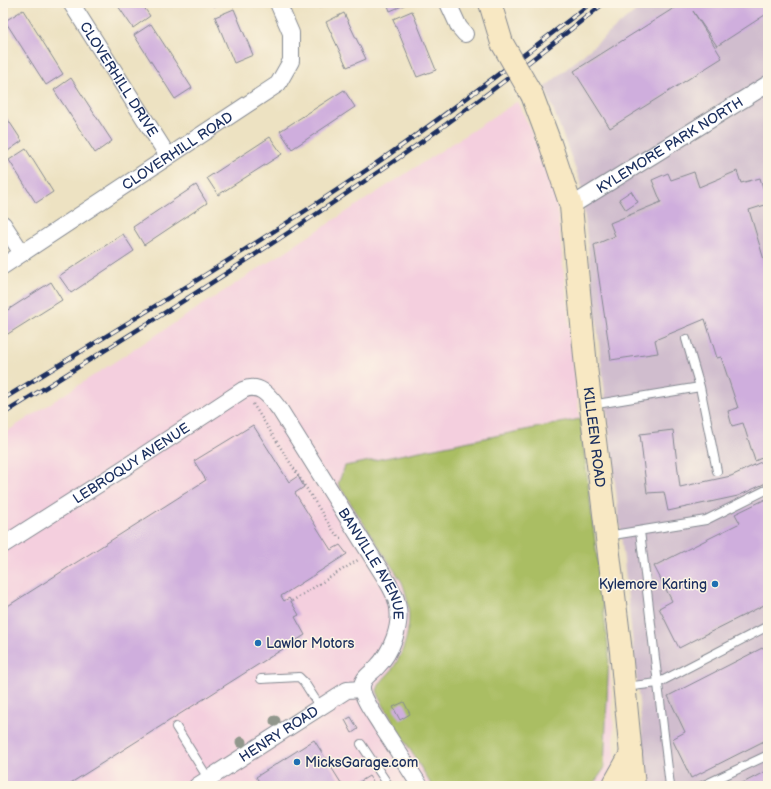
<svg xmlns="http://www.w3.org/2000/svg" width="771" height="789" font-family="'Balsamiq Sans',sans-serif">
	<rect width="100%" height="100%" fill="#fcf5e5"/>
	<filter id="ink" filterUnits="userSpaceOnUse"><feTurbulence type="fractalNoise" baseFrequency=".025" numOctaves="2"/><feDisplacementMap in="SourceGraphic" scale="8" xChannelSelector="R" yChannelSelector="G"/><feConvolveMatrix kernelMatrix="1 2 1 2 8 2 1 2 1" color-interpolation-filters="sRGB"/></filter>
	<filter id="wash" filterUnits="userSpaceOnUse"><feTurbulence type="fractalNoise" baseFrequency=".012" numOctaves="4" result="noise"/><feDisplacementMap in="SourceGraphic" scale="16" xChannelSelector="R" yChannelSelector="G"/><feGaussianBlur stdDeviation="0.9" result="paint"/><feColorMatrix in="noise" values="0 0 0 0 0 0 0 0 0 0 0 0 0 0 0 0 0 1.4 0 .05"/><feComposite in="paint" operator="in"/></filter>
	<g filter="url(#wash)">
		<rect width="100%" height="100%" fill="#ede2c2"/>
		<!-- built -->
		<path fill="#f4cfde" d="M518,101L555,187L574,372L609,655L617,786H3V434Z"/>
		<!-- industrial -->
		<path fill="#d0bdce" d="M645,3H768V786H648L625,570L581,184L545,87Z"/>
		<!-- green -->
		<path fill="#aabe63" stroke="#627660" d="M580,419L609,655L604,769L592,786H432L382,703L377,691C379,682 385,678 391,671C410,644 414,612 402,582L338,484L345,466Z"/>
		<g id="blocks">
			<!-- building -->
			<path fill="#cfaedd" d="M116,3H141L150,16L133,28Z
				M213,3H222L214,6Z
				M317,3H331L319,8Z
				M387,3H409L390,11Z
				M682,3H764L768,9V13L717,46L693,11L722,58L610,128L574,71Z
				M234,9L253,55L234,63L215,17Z
				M23,10L63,74L46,85L5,21Z
				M412,11L436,70L417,77L393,19Z
				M344,13L366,59L347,67L326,22Z
				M151,24L192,88L175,99L134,35Z
				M71,78L112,141L95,153L54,90Z
				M344,90L355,107L292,149L280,131Z
				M3,112L22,141L5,153L3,149Z
				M270,137L282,154L218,195L207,178Z
				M26,149L53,192L36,203L9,160Z
				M737,171L741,183L760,178L768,204L749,210L768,273V455L755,461L743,423L732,426L728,411L738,408L721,357L717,358L705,319L655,340L658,353L611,360L594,245L615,236L610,223L661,202L652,180L668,173L671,180L694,172L699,187Z
				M196,185L207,203L144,245L133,227Z
				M631,191L638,202L626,210L619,199Z
				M123,234L134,251L71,293L59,276Z
				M51,282L62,300L3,337V313Z
				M253,425L289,482L298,476L304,487L295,493L331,550L340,545L347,554L281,596L284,601L289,598L299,615L295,617L305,635L66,786H3V609L206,480L194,461Z
				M673,430L680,487L731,476L763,461L768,476V482L738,496L668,511L664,492L647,493L640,434Z
				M768,498V603L679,648L659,608L672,601L654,566L740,523L735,514Z
				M768,645V739L691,778L672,739L685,732L668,696Z
				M404,702L410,714L400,720L393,707Z
				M351,717L358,729L352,733L345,720Z
				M314,740L343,786H262L256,777Z
				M768,770V786H737Z
				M369,776L376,786H353Z"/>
		</g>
	</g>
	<g filter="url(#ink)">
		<use href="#blocks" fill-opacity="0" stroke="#848890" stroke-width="1"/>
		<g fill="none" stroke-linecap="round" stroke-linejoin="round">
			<defs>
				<path id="lane" d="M686,339L700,387L717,471
					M591,405L700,387
					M640,531L670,786
					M607,536L706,520L768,489
					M261,679L299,677L304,682L320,707
					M624,687L658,683L768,626
					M176,727L213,786
					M361,744L389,786
					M702,786L768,755"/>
				<g id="street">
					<path id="s1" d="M71,3L168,156"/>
					<path d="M448,3L459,27L465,34"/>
					<path id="s2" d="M571,206L768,84"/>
					<path d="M3,224L22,253"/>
					<path id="s3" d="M3,266L278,84L291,61V33L278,3"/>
					<path id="s4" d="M3,545L121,470L243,390C260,382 270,397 280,410L384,576C389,585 395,593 397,603C403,625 391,653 376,668C369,675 361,679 362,689C363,700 377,718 382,727C395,746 407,766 420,786"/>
					<path id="s5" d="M197,786L347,690L362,689"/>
				</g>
				<g id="secondary">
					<path d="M490,3L502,43"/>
					<path id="s6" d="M532,95L550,143L571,206L586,367L621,652L634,786"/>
					<path d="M613,786L631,754"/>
				</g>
			</defs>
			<!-- lane casing -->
			<use href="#lane" stroke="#848890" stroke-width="10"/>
			<!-- street casing -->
			<use href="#street" stroke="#848890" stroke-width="18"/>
			<!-- secondary casing -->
			<use href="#secondary" stroke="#848890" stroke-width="24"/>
			<!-- path -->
			<path stroke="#848890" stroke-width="2.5" stroke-dasharray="1 3" stroke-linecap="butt" d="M253,404L334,532L340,538H343
				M292,601L358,560"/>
			<!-- lane -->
			<use href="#lane" stroke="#fff" stroke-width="8"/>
			<!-- street -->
			<use href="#street" stroke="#fff" stroke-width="16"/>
			<!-- secondary -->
			<use href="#secondary" stroke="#f8e8c3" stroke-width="22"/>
			<defs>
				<path id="rail" d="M3,399C126,324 249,250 368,169C444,117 518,60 591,3
					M3,414C128,336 254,258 375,174C454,121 529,63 604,3"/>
			</defs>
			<!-- rail casing -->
			<use href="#rail" stroke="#1b2f5e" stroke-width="4.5"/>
			<!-- rail -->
			<use href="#rail" stroke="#fcf5e5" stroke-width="3" stroke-dasharray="9" stroke-linecap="butt"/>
			<defs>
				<path id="secondary-bridge" d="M502,43L532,95"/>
			</defs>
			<!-- secondary-bridge casing -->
			<use href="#secondary-bridge" stroke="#848890" stroke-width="24" stroke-linecap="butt"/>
			<!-- secondary-bridge -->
			<use href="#secondary-bridge" stroke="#f8e8c3" stroke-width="22"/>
		</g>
		<!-- trees -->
		<g fill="#91978c">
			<circle cx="275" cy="721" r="5.5"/>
			<circle cx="241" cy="742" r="5.5"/>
		</g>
	</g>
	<!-- markers -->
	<g fill="#1f6fb2" stroke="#fcf5e5" stroke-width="1.5">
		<circle cx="715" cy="584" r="4"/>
		<circle cx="258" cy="643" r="4"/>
		<circle cx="297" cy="762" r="4"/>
	</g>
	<g text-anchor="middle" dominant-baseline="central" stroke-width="3" stroke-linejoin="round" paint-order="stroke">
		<!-- street labels -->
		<g font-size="14" fill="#1b2f5e" stroke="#fcf5e5">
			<text stroke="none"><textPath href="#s1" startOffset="90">CLOVERHILL DRIVE</textPath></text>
			<text stroke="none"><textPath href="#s2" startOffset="116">KYLEMORE PARK NORTH</textPath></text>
			<text stroke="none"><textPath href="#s3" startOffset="209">CLOVERHILL ROAD</textPath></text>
			<text stroke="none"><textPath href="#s6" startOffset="350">KILLEEN ROAD</textPath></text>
			<text stroke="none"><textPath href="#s4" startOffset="152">LEBROQUY AVENUE</textPath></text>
			<text stroke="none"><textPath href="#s4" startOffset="512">BANVILLE AVENUE</textPath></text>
			<text stroke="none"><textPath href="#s5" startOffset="97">HENRY ROAD</textPath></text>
		</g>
		<!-- poi labels -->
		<g font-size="14" fill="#1b2f5e" stroke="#fcf5e5" text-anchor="start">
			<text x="707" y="584" text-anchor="end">Kylemore Karting</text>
			<text x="266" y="643">Lawlor Motors</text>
			<text x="305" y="762">MicksGarage.com</text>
		</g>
	</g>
	<!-- margin -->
	<rect width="771" height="789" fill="none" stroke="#fcf5e5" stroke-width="16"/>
</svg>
